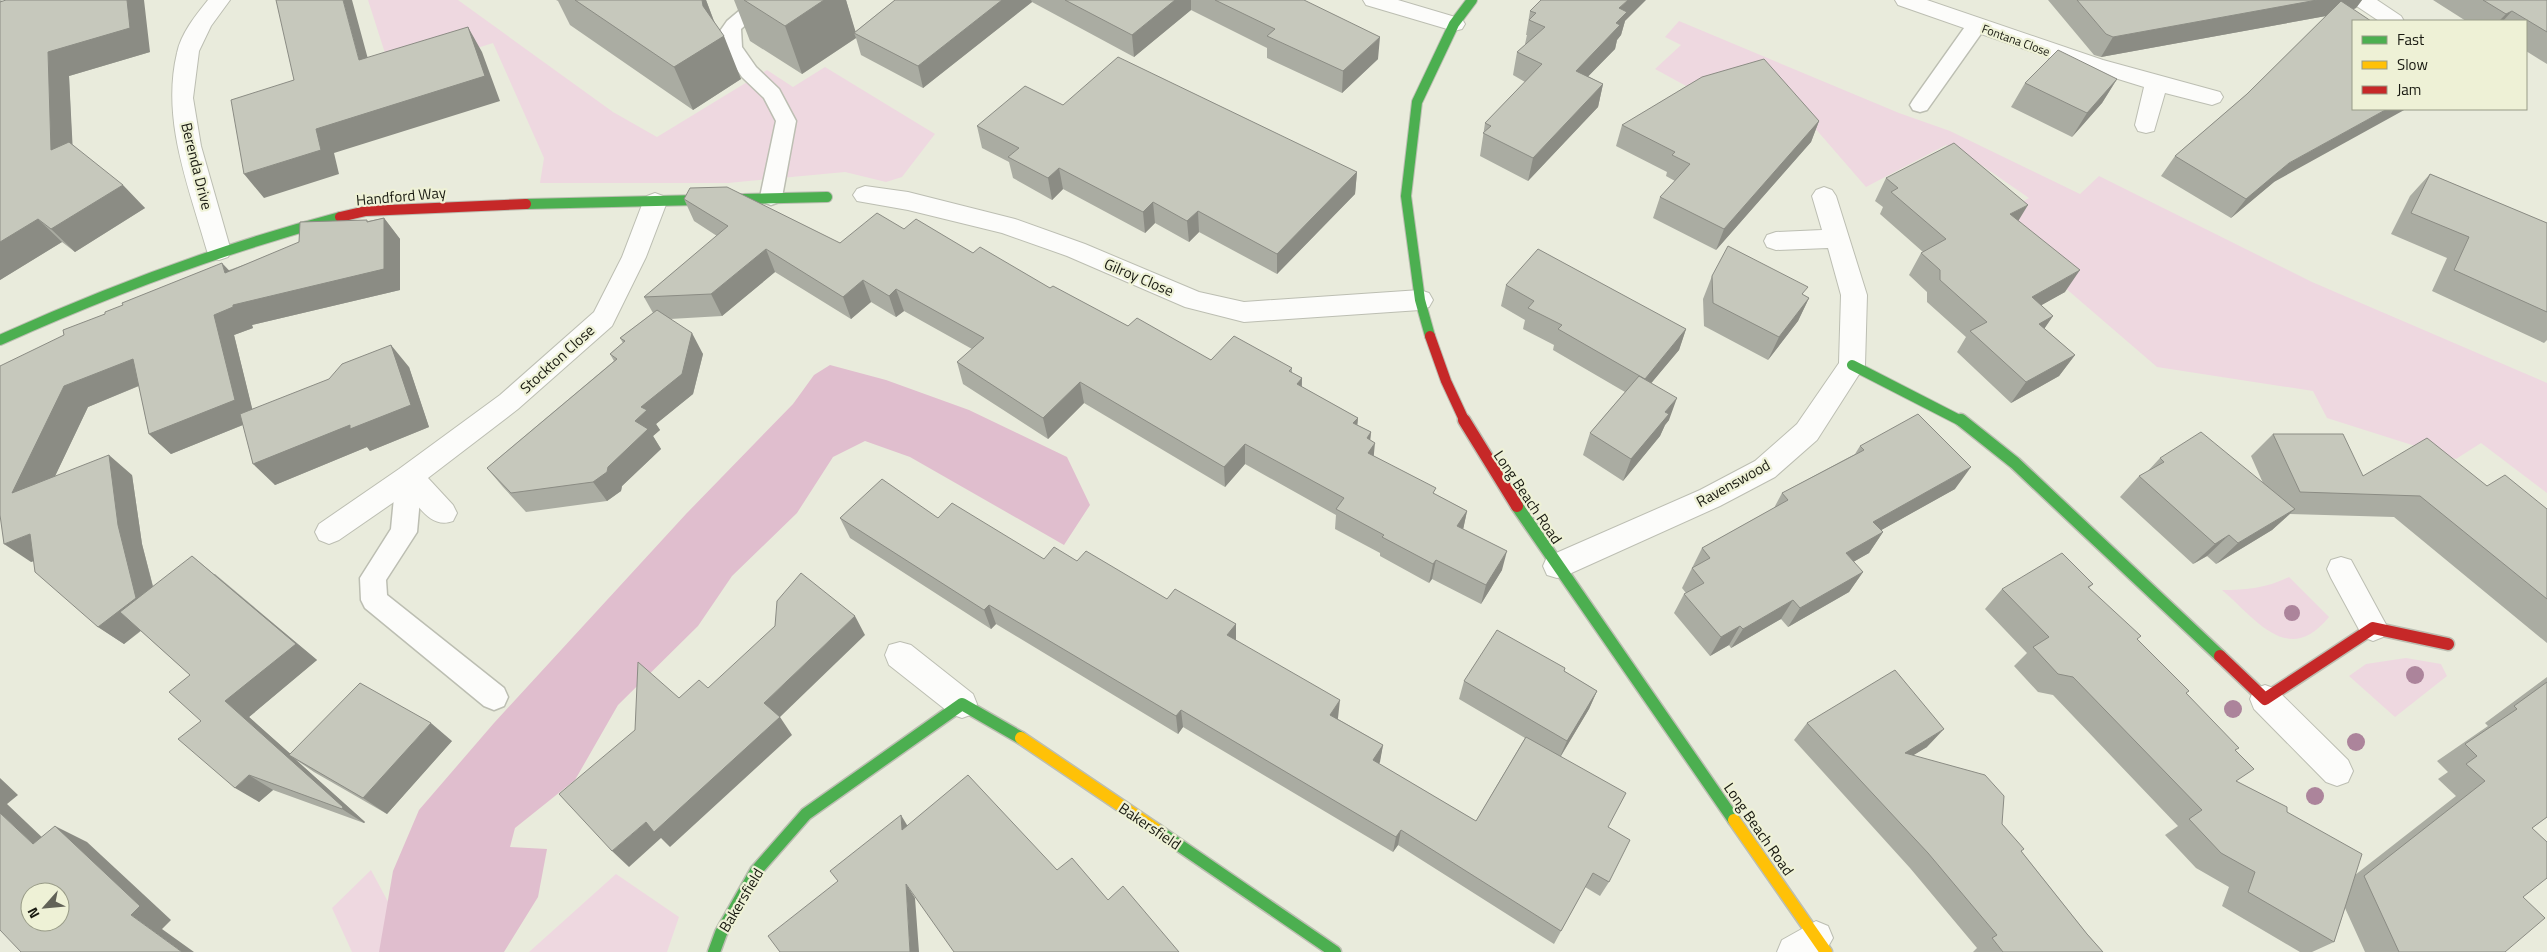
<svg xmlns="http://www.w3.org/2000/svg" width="2547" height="952" font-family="'Titillium Web',sans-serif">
	<rect width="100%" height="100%" fill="#e9ebdc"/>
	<!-- green -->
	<path fill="#eed8e0" d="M368,0H458L613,112L657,137L767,70L793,87L825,67L935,134L902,177L886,182L845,172L728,183H540L544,158L493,43L392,75Z
		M1679,21L1899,113L1950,131L2080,194L2099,176L2312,282L2547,383V493L2481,443L2456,459L2327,418L2313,391L2157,367L2056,280L2076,268L2003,213L2029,198L1971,158L1946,145L1866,187L1768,74L1699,93L1655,69L1681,45L1665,37Z
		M2289,577L2329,617C2288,667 2257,620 2222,590C2248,590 2266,588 2289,577Z
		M2406,658L2441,664L2447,676L2395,717L2349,676L2366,664Z
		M371,870L415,952H352L332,908Z
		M616,874L679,917L667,952H529Z"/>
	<!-- forest -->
	<path fill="#e0bece" d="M830,365L886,380L969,410L1067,457L1090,505L1064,545L910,457L865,441L833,457L797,513L732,576L698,626L618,705L575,780L515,828L510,847L547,849L538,897L504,952H379L393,871L419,810L494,723L686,514L793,404L814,375Z"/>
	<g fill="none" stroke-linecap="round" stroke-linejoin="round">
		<defs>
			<path id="lane" d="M752,0H774L741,29L742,47L756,67L779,89L796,121L782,197L779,202L771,205L763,202L760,197L776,121L764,98L742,77L722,48L720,31L727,21Z
				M1976,20L1983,21L1986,26L1983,31L1927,110L1920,112L1913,110L1910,105L1913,100L1969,21Z
				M409,467L418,470L422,477L417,532L386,580L387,595L504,688L508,697L504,706L494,710L484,706L365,608L361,600L360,578L391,529L396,477L400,470Z"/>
			<path id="street" d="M208,0H230L211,26L199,51L193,98L201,146L231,251L228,257L219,260L210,257L207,251C189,187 161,120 177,53C181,33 196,15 208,0Z
				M1363,0H1398L1462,19L1465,24L1462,29L1454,31L1366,5Z
				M1895,0H1927L2103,60L2220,92L2223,97L2220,102L2212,105L2165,93L2154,131L2146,133L2138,131L2135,125L2144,87L2050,58L1898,5Z
				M2352,0H2377L2401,16L2404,21H2379L2355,5Z
				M865,186L908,192L1015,219L1085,244L1199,292L1244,302L1420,290L1429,293L1433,300L1429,307L1420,310L1244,322L1185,307L1067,256L1002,233L908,210L857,201L853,195L857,189Z
				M1824,187L1832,190L1836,196L1867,295L1865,365L1817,440L1775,477L1720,506L1567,575L1557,578L1547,575L1543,566L1547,557L1700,490L1755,461L1797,424L1839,363L1841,295L1828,248L1776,250L1767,247L1764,241L1767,235L1776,232L1822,230L1812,196L1816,190Z
				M655,193L663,196L667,202L646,257L612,326L518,409L428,478L453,505L457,513L453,521C432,529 420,508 407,493L339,540L329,544L319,540L315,532L319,524L399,469L500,395L594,312L622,257L643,202L647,196Z
				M2341,557L2351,560L2383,619L2388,628L2383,637L2373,641L2363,637L2331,578L2327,569L2331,560Z
				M900,642L911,645L973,694L977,704L973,714L962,718L951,714L889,665L885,655L889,645Z
				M2265,685L2276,689L2348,760L2353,771L2348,782L2337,786L2326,782L2254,709L2250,699L2254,689Z
				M1816,921L1828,926L1833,938L1825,952H1777L1782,940Z"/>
			<path id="fast-far1" d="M526,204L827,197
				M1430,336L1420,300L1406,196L1417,102L1454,24L1472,0
				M0,340C111,290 223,248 340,217
				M1852,365L1963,422"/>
			<path id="fast" d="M1961,420L2015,463L2220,656
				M1517,506L1734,820
				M1157,830L1335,952
				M714,952L721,933L756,871L806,814L962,704L1021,738"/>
			<path id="slow" d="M1021,738L1157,830
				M1734,820L1826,952"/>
			<path id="jam-far1" d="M340,217L366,211L526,204
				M1430,336L1446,381L1465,422"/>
			<path id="jam" d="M1464,420L1517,506
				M2220,656L2265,699L2373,628L2448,644"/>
		</defs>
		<!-- lane casing -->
		<use href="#lane" stroke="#bcbeb2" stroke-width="3"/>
		<!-- street casing -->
		<use href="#street" stroke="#bcbeb2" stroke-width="2"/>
		<!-- fast-far1 casing -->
		<use href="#fast-far1" stroke="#bcbeb2" stroke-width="12"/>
		<!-- fast casing -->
		<use href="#fast" stroke="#bcbeb2" stroke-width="15"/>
		<!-- slow casing -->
		<use href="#slow" stroke="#bcbeb2" stroke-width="15"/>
		<!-- jam-far1 casing -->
		<use href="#jam-far1" stroke="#bcbeb2" stroke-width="12"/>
		<!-- jam casing -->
		<use href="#jam" stroke="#bcbeb2" stroke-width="15"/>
		<!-- lane -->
		<use href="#lane" fill="#fcfcfa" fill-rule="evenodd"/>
		<!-- street -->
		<use href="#street" fill="#fcfcfa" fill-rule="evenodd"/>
		<!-- fast-far1 -->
		<use href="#fast-far1" stroke="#4caf50" stroke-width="10"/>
		<!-- fast -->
		<use href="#fast" stroke="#4caf50" stroke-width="12"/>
		<!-- slow -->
		<use href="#slow" stroke="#ffc107" stroke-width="12"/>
		<!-- jam-far1 -->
		<use href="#jam-far1" stroke="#c62828" stroke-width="10"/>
		<!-- jam -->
		<use href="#jam" stroke="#c62828" stroke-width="12"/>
	</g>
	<!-- trees -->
	<g fill="#ac849b">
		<circle cx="2292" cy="613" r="8"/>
		<circle cx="2415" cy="675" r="9"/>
		<circle cx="2233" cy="709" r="9"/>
		<circle cx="2356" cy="742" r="9"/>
		<circle cx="2315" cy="796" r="9"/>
	</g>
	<!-- wall -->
	<path fill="#aaaca2" d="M0,0L150,52L69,76L72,145L145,208L75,252L62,242L0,280Z
		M556,0H706L714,21L741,79L693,110L570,25L558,1Z
		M734,0H846L855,32L895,0H1304L1378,59L1342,93L1267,58V48L1191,10L1134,57L1032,2L923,88L861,55L856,38L802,74L750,41Z
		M2048,0H2362L2356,8L2353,9L2274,182L2231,218L2161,176L2175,156L2247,94L2326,16L2101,57L2094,55Z
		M2433,0H2547V64L2526,51V21H2466Z
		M1530,11L1625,21L1621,35L1617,40L1615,49L1588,76L1603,84L1598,107L1528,181L1480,156L1485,123L1525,82L1513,75L1517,52L1526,44H1525L1527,35H1526Z
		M2117,79L2102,103L2072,137L2011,107L2025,83Z
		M1063,105L1357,172L1355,194L1277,274L1199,232L1189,242L1155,223L1145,233L1063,189L1052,200L1013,178L1009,162L982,148L977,126Z
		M1819,121L1811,142L1716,250L1653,218L1660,197L1675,181L1666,176L1667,172L1616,146L1622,125Z
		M2430,174L2547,223V340L2544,343L2432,291L2447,258L2391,234L2410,196Z
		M1886,178L2018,221L2065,292L2041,305L2053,316L2044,328L2075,355L2059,376L2011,403L1957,352L1966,337L1927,302V292L1909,275L1921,253L1923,252L1880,214L1883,207L1875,201Z
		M684,199L840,243L904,229L973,253L1050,288L1128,326L1211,360L1292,368V373L1302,378V387L1358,418L1357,425L1371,432L1370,440L1374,456L1435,494L1467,511L1463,529L1502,570L1481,604L1432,579L1429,583L1380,556V553L1335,529L1336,515L1245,464L1225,487L1084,403L1048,439L963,384L957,362L972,349L904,311L896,317L871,302L851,319L775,272L722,316L670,319L703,354L693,394L656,424L660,430L653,436L661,449L622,486L621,491L607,501L526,512L503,487L487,468L614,361L610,354L623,343L620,338L653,313L644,297L717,236L694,221Z
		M384,218L400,239V290L252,325L253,328L234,335L252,409L409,367L429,427L370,451L367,447L275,485L243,425L171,454L149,434L139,386L88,407L55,476L132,475L142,544L153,586L215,574L317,660L249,717L290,754L452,741L387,814L314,772L295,759L365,822L364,823L273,790L259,802L201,721L190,675L141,631L124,644L98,627L34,561L31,562L64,335L105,314L368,221Z
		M1712,276L1804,295L1809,298L1798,321L1768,360L1704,326L1703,299Z
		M1506,285L1686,329L1679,350L1651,383L1669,420L1665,425L1660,436L1623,481L1583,455L1590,433L1625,392L1553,350L1554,345L1523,329L1525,320L1501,306Z
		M2273,434L2363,476L2487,486L2547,509V643L2394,517L2290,514L2272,530L2216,564L2207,556L2193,564L2120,497L2139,476L2147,472L2160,458L2263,483L2251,456Z
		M1860,446L1955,489L1881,530L1883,532L1869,553L1853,562L1863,572L1849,592L1788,627L1781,619L1731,648L1729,645L1710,656L1674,613L1684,594L1686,593L1682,588L1702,548L1774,508L1782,493L1855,454Z
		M840,518H938L1044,559L1077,561L1167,599L1236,624V640L1338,718V719L1383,745L1379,764L1476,821L1525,738L1459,699L1464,681L1564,671L1597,691L1589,709L1561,756L1608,827L1609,882L1600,896L1585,887L1554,944L1398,845L1393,852L1183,727L1178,734L996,624L991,629L850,538Z
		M2093,584L2089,588L2186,693L2235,750L2236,781L2287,812L2355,875L2456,796L2438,779L2448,772L2437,761L2488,726L2485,723L2547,677V817L2532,828L2523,897L2505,952H2365L2345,908L2334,942L2312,952H2300L2222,906L2229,887L2196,868L2165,835L2178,826L2053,695L2038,692L2014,666L2027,653L1985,609L2002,589Z
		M1807,723L1927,747L1913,755L2002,824L2021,851L2087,934L2103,952H1973L1977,948L1910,868L1794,740Z"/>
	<!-- shaded-wall -->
	<path fill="#8b8c84" d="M127,0H144L150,52L69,76L74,173L51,150L48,52Z
		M343,0H352L375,85L359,60Z
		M702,0H706L718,32L724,36L741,79L693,110L674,67L703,6Z
		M824,0H846L856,33H854L856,38L802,74L785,26Z
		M1002,0H1031L1032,2L923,88L918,66Z
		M1175,0H1191V10L1134,57L1132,35Z
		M1628,0H1646L1625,21L1621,35L1617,40L1615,49L1571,94L1576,71L1619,8Z
		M2317,0H2362L2356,8L2348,12L2101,57L2113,37Z
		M2512,11L2503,21H2499L2506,14Z
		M468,27L482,52L500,101L334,153L339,174L264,198L244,174L316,129Z
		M1380,37L1378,59L1342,93L1343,71Z
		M2117,79L2102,103L2072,137L2087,113Z
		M1603,84L1598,107L1528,181L1533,158Z
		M2387,109H2406L2274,182L2231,218L2246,199L2289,163Z
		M1819,121L1811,142L1716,250L1724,229Z
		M1059,168L1063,189L1052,200L1048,178Z
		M1357,172L1355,194L1277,274V254Z
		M123,185L145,208L75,252L51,229Z
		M1153,202L1155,223L1145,233L1143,212Z
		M2028,205L2014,228L2010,214Z
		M1198,211L1199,232L1189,242L1187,221Z
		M384,218L400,239V290L252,325L253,328L234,335L255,420L171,454L149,434L214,315Z
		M38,219L62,242L0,280V242Z
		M766,249L775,272L722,316L711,294Z
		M222,263L242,284L225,273Z
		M2080,270L2065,292L2017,319L2032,297Z
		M863,280L871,302L851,319L843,297Z
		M896,289L904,311L896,317L889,296Z
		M1809,298L1798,321L1768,360L1779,337Z
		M2053,316L2038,338L2039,324Z
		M1686,329L1679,350L1638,399L1645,379Z
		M692,333L703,354L693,394L656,424L660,430L653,436L661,449L622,486L621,491L607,501L593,482L608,467L641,407Z
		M391,345L409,367L429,427L370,451L367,447L275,485L253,464Z
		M2075,355L2059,376L2011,403L2026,382Z
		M133,359L155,379L88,407L38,512L0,493L64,386Z
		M1302,378L1301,399L1297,384Z
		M1080,382L1084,403L1048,439L1043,418Z
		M1677,398L1669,420L1665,425L1660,436L1623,481L1631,459L1665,412Z
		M1358,418L1356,438L1353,423Z
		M1371,432L1369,451L1375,443L1373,463L1366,473L1367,438Z
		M1245,444V464L1225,487L1224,467Z
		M109,455L132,475L142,544L160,615L124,644L98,627Z
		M1971,467L1955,489L1860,542L1873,522Z
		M2295,509L2272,530L2216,564L2238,543Z
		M1467,511L1463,530L1457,526Z
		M1883,532L1869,553L1832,574L1846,553Z
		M30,534L56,552L31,562L4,544Z
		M2229,535L2207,556L2193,564L2215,544Z
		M1507,551L1502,570L1481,604L1486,585Z
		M192,556L317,660L249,717L294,757L289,755L295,759L365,822L364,823L342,809L225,701Z
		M1436,560L1432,579L1429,583L1433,564Z
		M1863,572L1849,592L1788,627L1800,608Z
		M1793,600L1781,619L1731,648L1743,629Z
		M989,605L996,624L991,629L984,610Z
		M855,616L865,635L780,717L792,735L670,847L661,838L629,867L612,851L646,822L764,703Z
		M1236,624V642L1227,635Z
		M1740,626L1729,645L1710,656L1721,637Z
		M1597,691L1589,709L1559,759L1567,741Z
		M1340,700L1338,718L1329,733L1330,715Z
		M1181,710L1183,727L1178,734L1176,716Z
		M431,723L452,741L387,814L363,798Z
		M1944,729L1927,747L1889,770L1905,753Z
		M1383,745L1380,762L1371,777L1373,760Z
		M249,775L273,790L259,802L235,788Z
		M0,778L18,795L7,804L66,860L33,844L0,813Z
		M901,815L910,830H902Z
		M55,826L87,842L171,920L162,929L194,952H182L131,915Z
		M1401,830L1398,845L1393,852L1396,837Z
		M906,884L915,898L919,952H910Z"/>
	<!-- building -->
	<path fill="#c6c8bc" stroke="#8b8c84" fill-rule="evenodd" d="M6,0H127L130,28L48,52L51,150L69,142L123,185L51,229L38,219L0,242V2Z
		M276,0H343L359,60L468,27L485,76L316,129L321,150L244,174L231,100L294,80Z
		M575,0H702L703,6L724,36L674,67Z
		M744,0H824L785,26Z
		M895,0H1002L918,66L854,33Z
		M1065,0H1175L1132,35Z
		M1215,0H1304L1380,37L1343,71L1267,36L1275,29Z
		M1541,0H1628L1619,8L1627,12L1616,23L1620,25L1576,71L1603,84L1533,158L1483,133L1491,126L1485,123L1542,64L1517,52L1545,27L1529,20L1536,13L1530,11Z
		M2077,0H2317L2113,37L2106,34Z
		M2483,0H2547V32L2512,11L2506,14Z
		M2341,1L2371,21H2353V109H2387L2289,163L2246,199L2175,156L2247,94Z
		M2058,50L2117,79L2087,113L2025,83Z
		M1118,57L1357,172L1277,254L1198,211L1187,221L1153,202L1143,212L1059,168L1048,178L1008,157L1019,148L977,126L1025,86L1063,105Z
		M1764,59L1819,121L1724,229L1660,197L1690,164L1672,155L1675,152L1622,125L1702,77Z
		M1954,143L2028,205L2010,214L2080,270L2032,297L2053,316L2039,324L2075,355L2026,382L1970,331L1987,322L1940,280V270L1921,253L1946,239L1891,192L1898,188L1886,178Z
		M2430,174L2547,223V312L2454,270L2469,237L2411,213Z
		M727,187L840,243L877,213L904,229L916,219L973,253L980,247L1050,288L1053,286L1128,326L1137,318L1211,360L1234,336L1292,368L1289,371L1302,378L1297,384L1358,418L1353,423L1371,432L1367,438L1375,443L1368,453L1436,488L1433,493L1467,511L1457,526L1507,551L1486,585L1436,560L1433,564L1382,537L1384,535L1336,509L1344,498L1245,444L1224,467L1080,382L1043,418L957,362L984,338L896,289L889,296L863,280L843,297L766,249L711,294L644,297L728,226L684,199L690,188Z
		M384,218V269L233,305V307L214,315L235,400L149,434L133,359L64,386L12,493L109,455L118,525L136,598L98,627L35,572L30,534L4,544L0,515V366L64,335L63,330L105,314V312L123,305L122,303L222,263L225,273L299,242L300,222L367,220V222Z
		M1728,246L1808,287L1802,294L1809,298L1779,337L1713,303L1712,276Z
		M1538,249L1686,329L1645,379L1558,329L1562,325L1528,308L1534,301L1506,285Z
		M657,310L692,333L682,374L641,407L647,410L635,421L648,429L608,467L607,472L593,482L511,493L487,468L617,359L610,354L625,341L620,338Z
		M391,345L411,405L350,429V425L253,464L240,414L329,379L342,364Z
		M1639,376L1677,398L1665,412L1669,414L1631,459L1590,433Z
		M1918,414L1971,467L1873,522L1883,532L1846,553L1863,572L1800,608L1793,600L1743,629L1740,626L1721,637L1684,594L1704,583L1692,568L1710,558L1702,548L1788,500L1782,493L1864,450L1860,446Z
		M2201,432L2295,509L2238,543L2229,535L2215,544L2139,476L2164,462L2160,458Z
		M2273,434H2343L2363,476L2427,438L2487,486L2505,475L2547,509V599L2420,496L2300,492Z
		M882,479L938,518L952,503L1044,559L1054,547L1077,561L1086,551L1167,599L1175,589L1236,624L1227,635L1340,700L1330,715L1383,745L1373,760L1476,821L1526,737L1626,793L1608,827L1630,840L1609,882L1593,873L1561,931L1401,830L1396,837L1181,710L1176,716L989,605L984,610L840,518Z
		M2062,553L2093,584L2088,587L2141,636L2137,639L2189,691L2186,693L2239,748L2235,750L2254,769L2236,781L2287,807V812L2362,854L2334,942L2248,892L2255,872L2221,853L2189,819L2202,810L2073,677L2058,674L2033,647L2049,637L2002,589Z
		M192,556L296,644L225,701L343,807L342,809L249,775L235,788L178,739L201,721L169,692L190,675L120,612Z
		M801,573L855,616L764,703L780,717L654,832L646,822L612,851L559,794L635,730L638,662L679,698L699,680L708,688L775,626L777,601Z
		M1497,630L1565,668L1564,671L1597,691L1567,741L1464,681Z
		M1895,670L1944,729L1905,753L1985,775L2004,796L2002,824L2024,849L2021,851L2087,934L2103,952H2003L1992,938L1997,935L1928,853L1807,723Z
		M2547,682V817L2532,828L2547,842V878L2523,897L2545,918L2505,952H2399L2364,876L2485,781L2466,764L2477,756L2465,744L2517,709L2514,706Z
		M360,683L431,723L363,798L289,755Z
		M968,775L1057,870L1072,858L1108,900L1123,886L1179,952H954L906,884L910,952H780L768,936L838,881L830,871L901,815L902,830Z
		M0,813L33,844L55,826L140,906L131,915L182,952H21L0,930ZM30,892H60V922H30Z"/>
	<g text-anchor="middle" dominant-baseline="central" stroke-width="4.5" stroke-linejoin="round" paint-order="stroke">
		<!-- far-street labels -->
		<g font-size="12" fill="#181910" stroke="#eef1d6">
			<text transform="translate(2016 40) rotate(20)">Fontana Close</text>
		</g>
		<!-- street labels -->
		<g font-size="15" fill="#181910" stroke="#eef1d6">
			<text transform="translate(197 166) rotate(76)">Berenda Drive</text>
			<text transform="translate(401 196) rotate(-5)">Handford Way</text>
			<text transform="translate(1139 277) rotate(23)">Gilroy Close</text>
			<text transform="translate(557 359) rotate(-42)">Stockton Close</text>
			<text transform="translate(1733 483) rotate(-29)">Ravenswood</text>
			<text transform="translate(1528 497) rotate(56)">Long Beach Road</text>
			<text transform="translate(1150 826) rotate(34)">Bakersfield</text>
			<text transform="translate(1759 829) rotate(55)">Long Beach Road</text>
			<text transform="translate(741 900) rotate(-59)">Bakersfield</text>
		</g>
	</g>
	<!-- legend -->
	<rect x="2352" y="20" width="175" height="90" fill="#eef1d6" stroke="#989b87"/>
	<rect x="2362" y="36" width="25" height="8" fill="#4caf50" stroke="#989b87"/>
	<text x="2397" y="45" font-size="15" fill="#181910">Fast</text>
	<rect x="2362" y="61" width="25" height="8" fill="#ffc107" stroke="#989b87"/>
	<text x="2397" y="70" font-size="15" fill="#181910">Slow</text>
	<rect x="2362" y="86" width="25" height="8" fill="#c62828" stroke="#989b87"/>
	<text x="2397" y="95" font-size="15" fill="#181910">Jam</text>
	<!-- north arrow -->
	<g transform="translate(45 907) rotate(243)"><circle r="24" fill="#eef1d6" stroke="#989b87"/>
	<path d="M0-4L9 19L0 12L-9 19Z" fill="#616257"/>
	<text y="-8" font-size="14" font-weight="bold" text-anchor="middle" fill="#181910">N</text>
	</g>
</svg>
